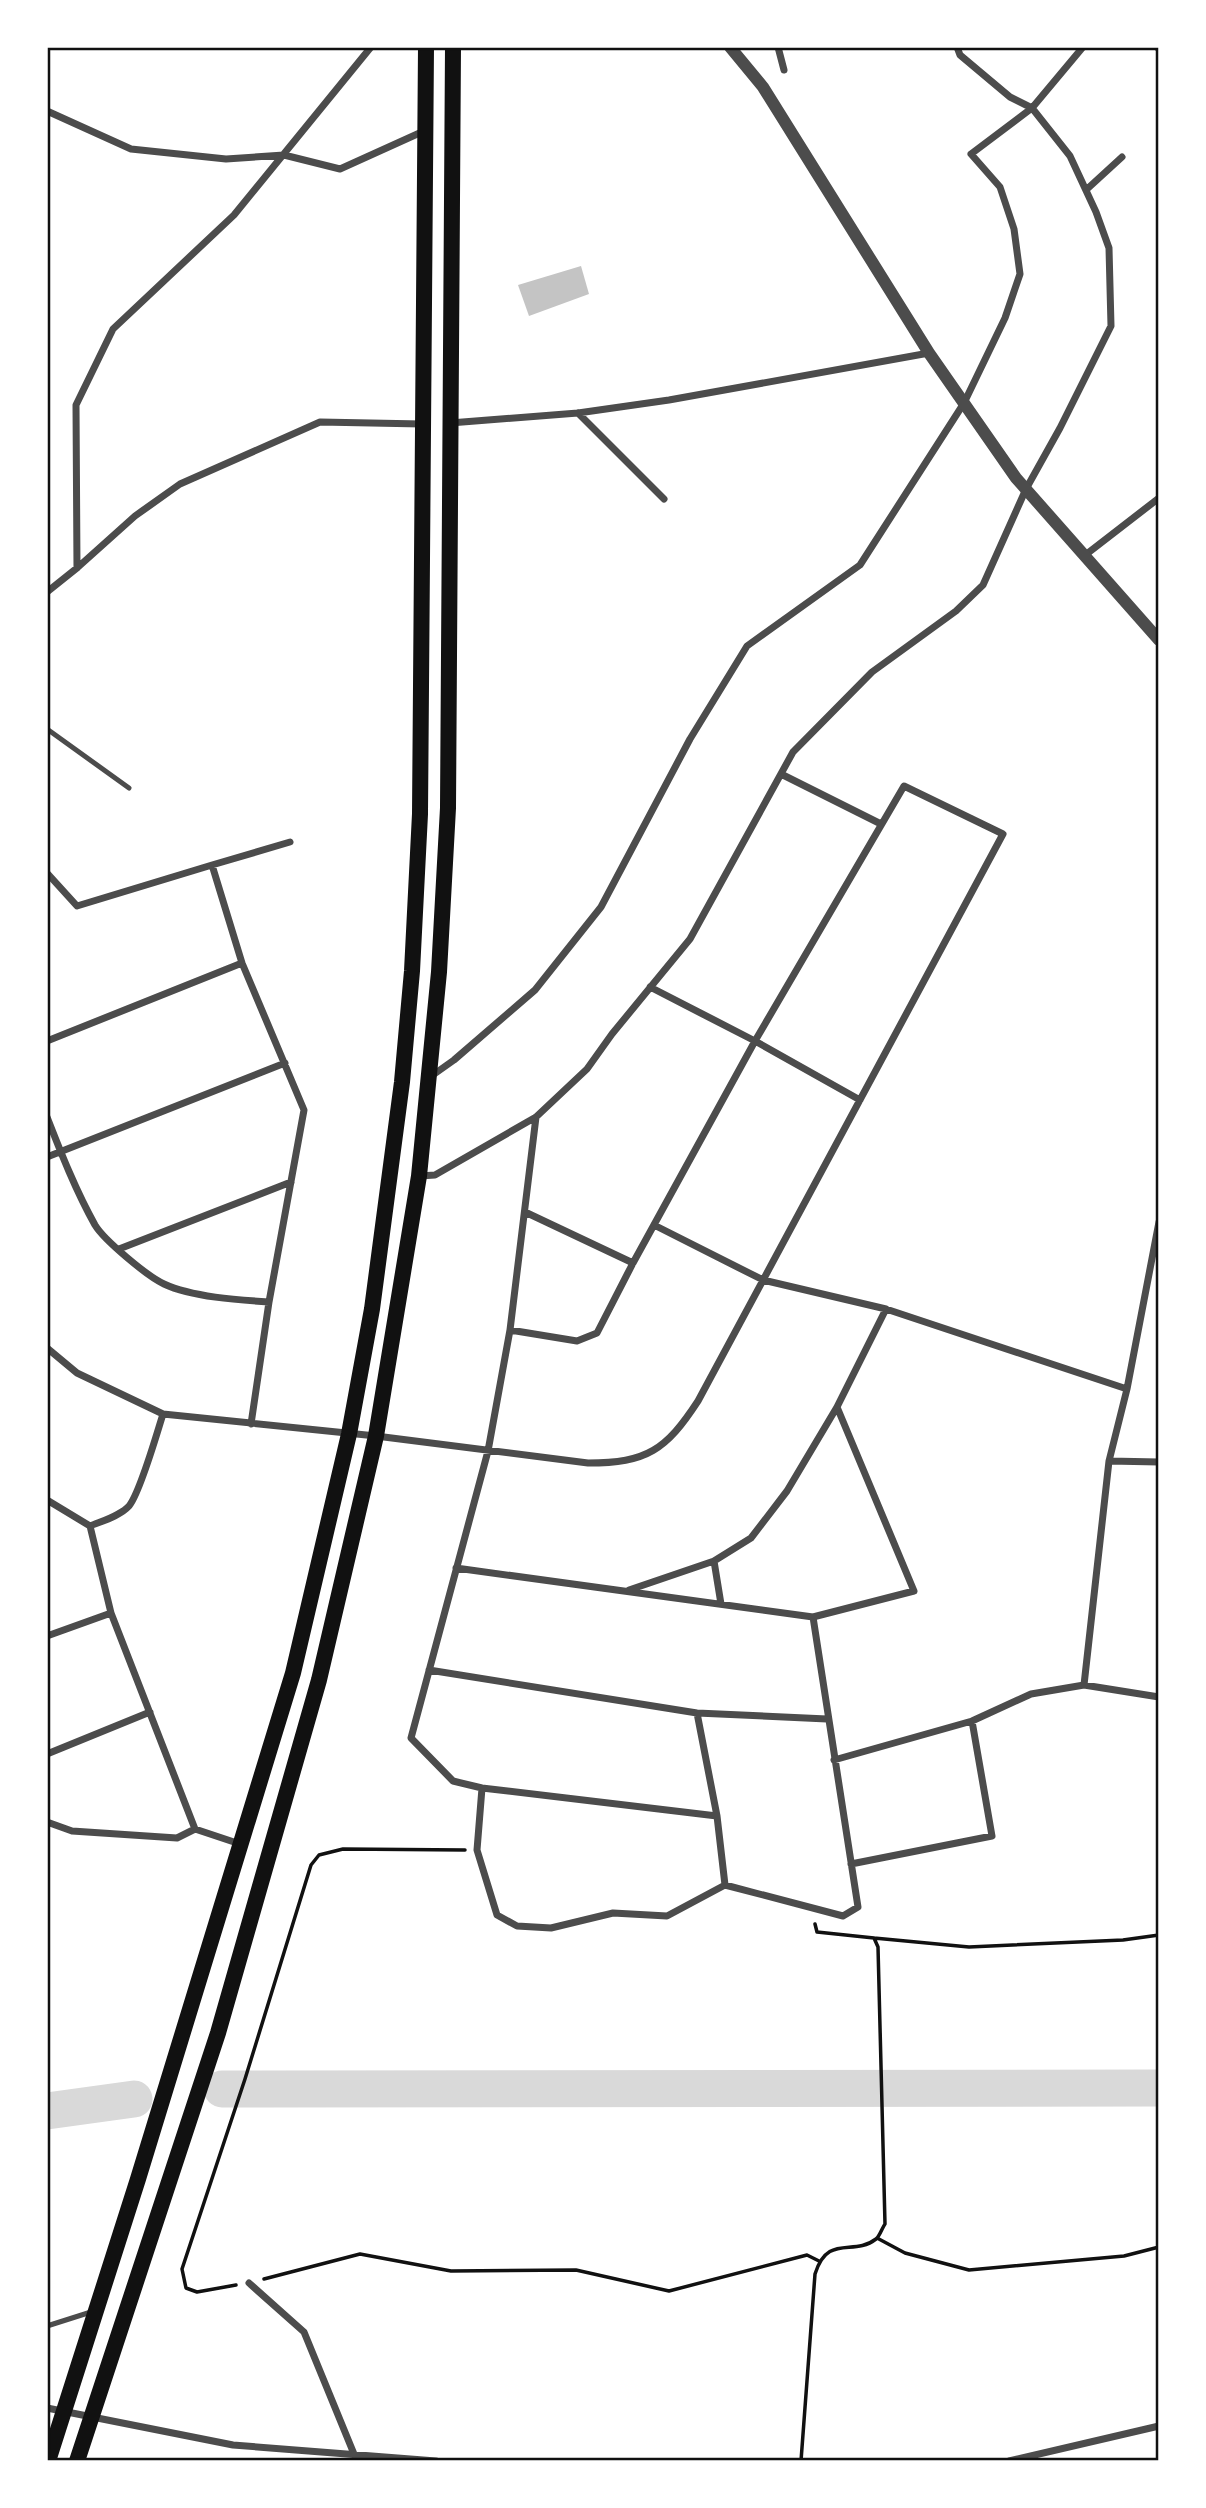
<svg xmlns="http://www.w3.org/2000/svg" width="1206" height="2508" font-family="'Asap Condensed',sans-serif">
	<rect width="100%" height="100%" fill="#fff"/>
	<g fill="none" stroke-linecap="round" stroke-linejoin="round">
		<!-- river -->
		<path stroke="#d9d9d9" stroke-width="37" d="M222,2089L1159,2088
			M47,2111L134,2099"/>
	</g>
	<!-- building -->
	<path fill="#c4c4c4" d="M581,266L589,294L529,316L518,285Z"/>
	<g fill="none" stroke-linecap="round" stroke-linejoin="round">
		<!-- path -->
		<path stroke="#111" stroke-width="3.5" d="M874,1938L969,1947L1123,1940L1159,1935
			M877,2238L905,2253L969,2270L1124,2256L1159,2247
			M264,2279L360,2254L451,2271L576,2270L669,2291L807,2255L819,2261
			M236,2285L197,2292L186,2288L182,2269L245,2079L311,1865L319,1855L343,1849L465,1850
			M801,2461L815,2274C828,2233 853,2257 876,2239C880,2236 882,2228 885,2224L878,1947L874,1938L817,1932L815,1924"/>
		<!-- service -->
		<path stroke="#4c4c4c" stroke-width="5" d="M47,729L129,788
			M47,2326L91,2312"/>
		<!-- minor -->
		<path stroke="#4c4c4c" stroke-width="7" d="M778,47L784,70
			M1157,47L1159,49
			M47,111L131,149L226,159L284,155L340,169L424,131
			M1086,190L1122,157
			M578,413L664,499
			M450,423L578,413L669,400L929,353
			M1084,556L1159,498
			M77,568L76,405L113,329L234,215L371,47
			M47,592L77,568L135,516L180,484L320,422L422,424
			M781,774L881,824
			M212,865L290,842
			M47,873L77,906L212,865L242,963L304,1110L269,1302L251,1424
			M47,1041L242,963
			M430,1077L454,1060L535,990L601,907L690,739L747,646L860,565L964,403L1005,318L1020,274L1014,229L1000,187L971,154L1032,108L1010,97L960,55L957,47
			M47,1117C61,1153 76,1191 95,1225C104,1240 147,1276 164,1284C192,1297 238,1300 269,1302
			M536,1117L510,1330L488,1451L411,1738L453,1781L482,1788L717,1816L725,1885L843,1916L858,1907L813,1617L914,1591L837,1407L886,1309
			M47,1157L285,1063
			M420,1176L435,1175L536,1117L587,1069L612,1034L690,939L793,752L872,672L956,611L983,585L1026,489L1060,428L1111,326L1109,248L1096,212L1070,156L1032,108L1083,47
			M654,1225L763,1280L886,1309L1127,1389
			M119,1249L291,1182
			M633,1263L755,1041L650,987
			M510,1330L577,1341L597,1333L633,1263L525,1212
			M47,1348L77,1373L163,1414L376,1436L588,1463C647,1463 666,1450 698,1401L1003,834L904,786L755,1041L860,1100
			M163,1414C157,1433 140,1493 129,1506C120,1516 102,1521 90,1526L111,1613L195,1829
			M1109,1461L1159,1462
			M47,1500L90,1526
			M714,1561L721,1604
			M456,1568L813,1617
			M629,1590L714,1561L751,1538L787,1491L837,1407
			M47,1636L111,1613
			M429,1670L697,1713L827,1719
			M1084,1685L1109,1461L1127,1389L1159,1222
			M697,1713L717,1816
			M47,1754L150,1712
			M834,1760L972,1721L1031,1694L1084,1685L1159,1697
			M482,1788L477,1850L497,1915L517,1926L551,1928L613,1913L667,1916L725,1885
			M47,1822L72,1831L177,1838L195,1829L240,1844
			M851,1864L992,1836L972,1721
			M249,2283L304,2332L354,2454
			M47,2408L233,2445L436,2461
			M1009,2461L1159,2426"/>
		<!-- tertiary -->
		<path stroke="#4c4c4c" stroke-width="12" d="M730,47L763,87L929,353L1016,478L1159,640"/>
		<!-- trunk -->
		<path stroke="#111" stroke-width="16" d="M48,2461L138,2179L293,1673L349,1434L372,1309L402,1082L412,971L420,814L426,47
			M77,2461L218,2033L319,1680L376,1436L419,1176L439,972L448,808L453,47"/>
	</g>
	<!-- border -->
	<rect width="1206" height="2508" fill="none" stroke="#ffffff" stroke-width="98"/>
	<rect x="49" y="49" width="1108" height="2410" fill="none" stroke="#111" stroke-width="2.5"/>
</svg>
